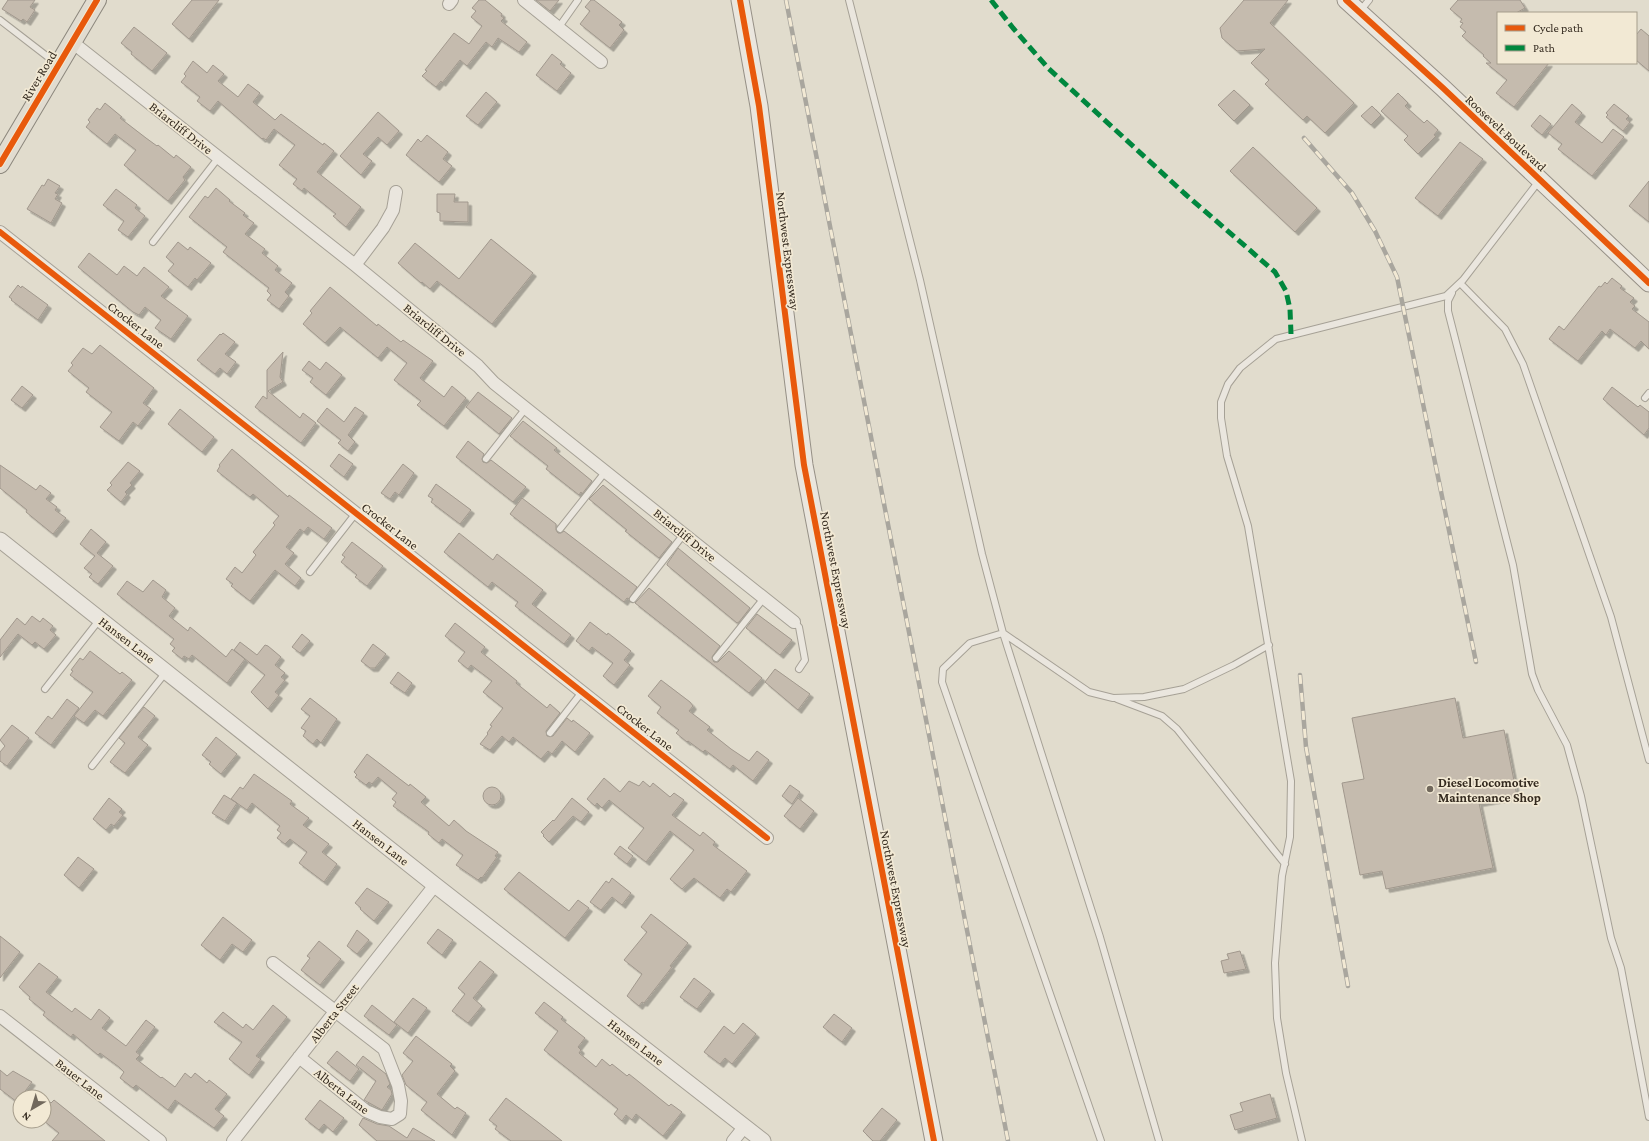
<svg xmlns="http://www.w3.org/2000/svg" width="1649" height="1141" font-family="'Crimson Pro',serif">
	<defs>
		<filter id="shadow"><feDropShadow dx="3.5" dy="3.5" stdDeviation="0" flood-color="#0004"/></filter>
	</defs>
	<rect width="100%" height="100%" fill="#e1dccd"/>
	<!-- building -->
	<path fill="#c5bbae" stroke="#a1988d" filter="url(#shadow)" d="M8,0H35L30,7L35,10L27,22L23,19L21,21L2,9Z
		M192,0H219L189,39L172,24Z
		M479,0H485L502,14L501,16L504,18L501,21L527,42L519,52L498,38L492,47L486,42L467,66L460,60L442,83L441,81L436,87L422,76L427,71L425,70L454,33L469,44L482,26L471,17L476,11L472,8Z
		M536,0H559L550,11Z
		M591,0H594L622,22L619,25L624,30L610,48L580,24L590,11L585,7Z
		M1244,0H1288L1270,23L1354,103L1325,133L1307,116L1303,120L1265,84L1269,80L1251,63L1265,49L1237,51L1222,38L1220,28Z
		M1458,0H1520L1525,8L1516,13H1498V63H1549L1514,107L1496,93L1507,80L1486,63H1491L1483,56L1484,55L1462,36L1466,32L1460,27L1463,23L1460,22L1462,19L1450,9Z
		M134,27L167,53L152,71L131,54L132,52L121,43Z
		M1641,29L1649,36V71L1636,60V35Z
		M552,54L562,62L560,64L571,73L557,91L536,75Z
		M193,61L207,73L213,65L224,74L218,81L238,97L248,84L260,93L253,102L275,120L281,114L323,145L324,143L334,151L317,172L361,207L346,227L333,216L336,214L304,188L302,191L293,184L297,179L279,165L295,145L274,129L266,140L263,138L262,139L218,101L210,111L197,101L200,97L181,82L186,76L184,74Z
		M1234,90L1250,105L1234,121L1218,105Z
		M486,92L497,102L478,125L466,116Z
		M1398,93L1408,103L1405,106L1424,123L1427,120L1438,130L1434,135L1436,136L1418,154L1404,140L1408,136L1406,134L1381,111Z
		M105,103L122,117L120,118L146,138L157,146L158,145L174,158L176,155L191,167L183,177L185,180L168,201L124,165L136,150L115,134L107,144L86,127L90,122L88,120L97,108L100,110Z
		M1572,104L1582,113L1575,122L1602,143L1613,129L1624,137L1592,176L1558,149L1562,144L1548,133Z
		M1614,104L1629,116L1626,119L1630,122L1623,131L1606,117L1608,115L1606,113Z
		M1372,106L1381,115L1371,125L1361,116Z
		M378,112L399,131L387,145L378,137L363,154L372,161L361,175L340,156Z
		M1540,115L1551,124L1542,135L1531,126Z
		M427,135L448,152L443,159L452,166L439,182L406,155L418,139L421,142Z
		M1460,142L1483,159L1438,216L1415,198Z
		M1253,147L1317,208L1295,232L1230,171Z
		M48,179L60,186L55,193L58,194L55,199L62,203L51,223L27,209L42,185L44,186Z
		M1649,181V222L1629,206Z
		M216,188L230,200L229,201L245,213L243,215L254,223L245,234L265,249L262,253L278,266L275,270L292,283L285,292L289,296L279,309L267,300L271,295L267,291L269,288L223,252L227,247L189,217L205,196L208,198Z
		M116,189L137,205L135,208L145,216L128,237L118,230L124,221L103,205Z
		M437,194H455L454,202H468V222L440,221V213L437,212Z
		M491,239L533,273L492,324L437,281L430,289L422,282L421,283L398,263L415,243L459,279Z
		M178,242L188,250L190,247L211,263L197,280L195,278L188,287L168,271L174,264L166,257Z
		M89,253L117,275L124,266L137,276L144,267L169,287L161,296L188,316L171,339L155,328L161,320L145,307L139,315L133,312L78,267Z
		M1612,278L1622,286L1620,288L1634,298L1630,302L1635,306L1632,309L1649,322V349L1641,341L1635,348L1610,329L1606,335L1602,331L1578,361L1549,339L1559,326L1564,330L1599,286L1601,287L1605,282L1607,284Z
		M18,285L21,288L22,286L48,305L38,320L11,300L12,299L9,297Z
		M330,287L377,326L378,324L401,342L403,340L433,361L420,378L444,397L452,386L466,398L444,426L417,405L421,401L394,380L407,363L387,347L378,358L340,327L325,343L303,324L312,313L310,311Z
		M223,333L235,342L225,354L236,362L227,374L220,368L215,374L197,360L220,334L221,335Z
		M100,345L154,388L143,403L151,409L138,426L133,422L119,441L100,427L112,412L86,392L89,388L68,371L73,365L71,363L83,348L92,354Z
		M283,352L280,377L283,382L268,391L300,418L303,413L316,423L301,443L255,407L263,396L267,399V370Z
		M309,361L320,370L326,362L342,375L326,395L310,382L313,378L302,370Z
		M22,386L33,395L22,408L11,400Z
		M1612,387L1638,407L1640,405L1649,412V428L1644,435L1603,399Z
		M478,392L512,418L499,434L466,407Z
		M355,407L364,413L348,435L355,442L348,451L338,443L341,440L317,421L327,408L344,422Z
		M180,409L214,437L202,452L168,424Z
		M523,421L557,448L554,450L592,481L582,494L581,492L579,495L546,469L548,466L510,436Z
		M468,441L484,454L482,459L483,462L487,463L491,460L526,487L513,502L456,457Z
		M232,449L288,497L289,495L332,528L324,539L308,527L304,532L300,529L286,547L294,553L285,564L301,578L295,586L275,570L250,601L231,586L233,584L226,579L235,567L242,573L256,555L253,552L275,525L273,523L279,516L253,494L250,497L217,471L220,466L219,465Z
		M339,454L353,464L344,477L330,466Z
		M128,462L140,471L130,483L132,485L125,492L127,494L121,502L107,490L112,485L110,483Z
		M403,464L414,473L399,495L395,492L390,499L381,493Z
		M0,465L36,490L40,485L51,493L46,499L57,507L55,510L66,518L53,534L26,512L27,510L0,488Z
		M436,484L471,510L460,524L431,502L433,499L428,496Z
		M603,485L672,542L659,558L625,531L627,530L589,499Z
		M522,498L556,524V530L558,533H561L564,531L637,587L629,599L627,598L624,602L510,514Z
		M91,529L106,542L97,553L113,566L98,584L89,577L92,574L84,568L95,556L80,544Z
		M459,533L493,560L497,554L543,590L532,604L571,635L564,644L515,606L518,602L492,582L488,587L444,552Z
		M352,542L383,566L367,586L355,577L357,575L341,562L345,557L342,555Z
		M678,548L750,608L739,622L737,623L667,565V564Z
		M153,580L166,590L162,597L175,608L169,616L188,631L190,627L226,657L232,649L245,659L227,683L192,655L189,659L184,656L182,659L172,651L175,648L170,644L174,639L117,594L127,581L143,592Z
		M649,588L720,646L712,657L714,662H718L729,651L762,678L749,693L635,603Z
		M757,614L792,640L780,655L746,628Z
		M32,616L40,622L43,618L53,626L50,630L56,635L44,649L35,642L32,645L18,634L0,657V640L17,618L25,625Z
		M590,622L607,635L608,633L631,651L624,660L630,665L614,685L603,676L613,663L592,647L589,651L576,641Z
		M455,623L485,647L481,652L517,681L516,683L547,708L550,704L560,713L546,731L547,736H553L567,718L572,722L573,720L590,733L575,752L562,741L552,754L548,751L541,759L513,737L509,742L502,736L490,750L480,744L488,734L487,733L492,726L490,725L503,708L483,692L492,681L471,665L468,669L458,661L465,652L445,636Z
		M302,634L310,641L300,653L292,647Z
		M240,642L257,655L265,645L268,646L281,657L275,665L285,673L281,677L285,680L275,692L279,695L268,709L251,692L265,675L234,650Z
		M373,644L386,654L375,668H370L361,661Z
		M90,651L120,674L122,672L132,680L103,716L95,710L84,723L74,716L93,692L70,675L73,671L71,670L80,658L83,660Z
		M775,669L810,694L798,710L765,682Z
		M398,672L412,683L405,693L390,683Z
		M661,680L690,702L693,706L689,711L710,727L707,730L731,749L749,761L757,751L769,760L753,781L733,765L730,769L705,750L703,752L688,741L687,742L676,733L679,730L657,713L661,707L648,696Z
		M310,698L337,719L321,743L317,739L313,744L303,736L306,731L301,728L310,716L301,709Z
		M1455,698L1463,738L1504,730L1517,796L1479,803L1493,868L1386,889L1382,871L1360,875L1342,783L1364,779L1352,718Z
		M67,699L79,708L51,745L35,733L48,716L52,719Z
		M144,707L155,716L138,737L148,745L125,773L110,762L125,743L119,738Z
		M12,725L29,738L7,766L0,761V752L5,746L0,740Z
		M216,737L237,754L221,774L209,764L211,762L202,755Z
		M367,754L409,786L410,784L426,797L421,802L449,826L454,820L466,831L498,852L495,856L497,857L482,878L481,877L478,880L456,865L463,855L442,839L439,843L428,834L429,832L393,806L396,802L392,799L397,793L378,777L372,784L369,782L366,785L355,777L357,775L354,772Z
		M254,774L292,801L290,804L309,818L303,825L329,844L322,852L337,864L324,882L299,863L307,852L290,839L285,844L277,838L281,833L277,830L280,826L252,803L247,810L231,799L240,787L243,789Z
		M604,778L620,792L629,781L639,786L643,781L650,787L653,783L670,797L674,793L684,800L672,815L700,836L703,832L715,842L713,845L747,871L731,892L727,889L720,898L694,878L682,889L670,879L694,850L670,831L646,862L628,848L644,828L609,800L602,808L597,803L595,806L587,799Z
		M790,785L800,792L792,804L782,796Z
		M483 796a9 9 0 1 1 18 0a9 9 0 1 1-18 0Z
		M224,795L237,803L225,821L212,813Z
		M109,798L122,809L119,812L123,815L114,826L111,824L106,830L93,819Z
		M572,798L589,812L581,822L573,816L549,842L543,836L544,835L541,832L553,820L554,821Z
		M798,798L814,811L800,829L784,816Z
		M620,846L633,856L627,864L614,854Z
		M78,857L94,869L79,888L64,875Z
		M519,872L569,911L578,900L589,908L565,938L504,889Z
		M612,878L631,893L622,905L612,897L601,910L590,902L606,881L609,883Z
		M367,888L389,902L374,921L360,909L361,908L355,903Z
		M651,914L688,943L670,966L672,967L644,1003L642,1002L639,1006L627,996L642,974L624,960L647,932L641,927Z
		M223,917L252,940L243,952L232,944L220,960L201,945Z
		M438,929L453,940L442,955L427,943Z
		M357,930L369,940L357,954L347,946Z
		M0,936L20,952L0,978Z
		M319,941L341,959L320,985L301,970L310,958L307,956Z
		M1240,951L1246,969L1224,973L1221,961L1229,959L1227,954Z
		M480,961L494,972L473,998L482,1006L468,1023L452,1011L465,994L458,988Z
		M39,963L58,977L46,992L72,1012L75,1008L91,1020L99,1009L110,1018L102,1028L126,1046L146,1020L155,1027L136,1052L140,1055L136,1059L161,1078L162,1077L175,1087L185,1073L191,1078L195,1073L207,1083L209,1080L227,1094L215,1109L224,1116L214,1128L175,1100L168,1110L136,1085L133,1088L120,1078L124,1072L119,1067L100,1053L98,1055L73,1034L71,1037L43,1015L45,1012L29,999L30,997L19,987Z
		M694,978L711,991L697,1009L680,997Z
		M413,998L427,1008L408,1033L394,1022Z
		M544,1002L563,1017L561,1019L585,1038L578,1047L581,1050L579,1053L596,1067L602,1059L610,1066L612,1064L627,1076L629,1074L669,1106L671,1104L682,1112L663,1136L636,1114L632,1120L626,1115L622,1121L614,1114L618,1109L607,1100L544,1050L558,1031L535,1013Z
		M273,1005L287,1017L256,1056L261,1059L249,1075L229,1059L242,1042L214,1022L223,1012L243,1028L246,1024L253,1030Z
		M372,1005L397,1025L389,1035L364,1016Z
		M834,1014L852,1028L842,1042L823,1027Z
		M743,1023L756,1034L732,1064L725,1058L720,1064L704,1052L724,1026L734,1034Z
		M416,1036L452,1064L450,1066L455,1071L437,1094L455,1109L457,1107L466,1113L452,1135L421,1110L427,1102L406,1085L402,1075L413,1061L403,1053Z
		M337,1051L359,1069L350,1081L327,1063Z
		M363,1056L386,1074L390,1084L387,1087L391,1090L392,1094L382,1110L364,1100L376,1081L356,1065Z
		M0,1070L7,1076L13,1071L32,1082L17,1102L0,1089Z
		M1270,1094L1277,1118L1235,1130L1230,1115L1243,1111L1240,1103Z
		M44,1097L51,1103L54,1100L105,1141H52L59,1133L44,1121Z
		M506,1098L539,1123L562,1141H511L495,1129L497,1126L489,1120Z
		M320,1100L344,1118L333,1132L324,1124L319,1130L305,1119Z
		M882,1108L897,1120L880,1141H873L863,1131Z
		M363,1118L377,1124L389,1126L407,1138L413,1128L435,1141H377L359,1125Z"/>
	<g fill="none" stroke-linecap="round" stroke-linejoin="round">
		<defs>
			<path id="service" d="M849,0L920,280L982,554L1003,633L1100,937L1159,1141
				M1360,11L1369,0
				M0,20L57,64
				M559,27L578,0
				M153,242L219,157
				M1460,283L1505,329L1523,364L1611,617L1649,760
				M1452,293L1448,301V311L1513,565L1532,674L1538,690L1567,745L1581,796L1611,938L1621,968L1649,1117
				M1645,398L1649,393
				M486,459L526,408
				M560,529L606,471
				M310,572L356,513
				M633,599L684,534
				M794,622L799,627L805,660L799,669
				M716,658L764,598
				M45,689L100,619
				M1117,699L1162,716L1177,729L1285,864
				M550,733L582,692
				M92,766L166,672
				M1101,1141L942,682L943,669L970,643L1003,633L1089,692L1113,698L1144,697L1184,689L1234,665L1269,645
				M1302,1141L1286,1073L1277,1018L1275,963L1282,876L1290,837L1291,781L1248,526L1227,456L1221,418V402L1228,384L1240,368L1276,339L1446,296L1463,280L1539,181"/>
			<path id="minor" d="M524,0L601,62
				M449,4L452,0
				M72,42L355,265L478,366L494,383L794,622
				M0,232L767,838
				M355,265L383,228L393,210L396,192
				M273,963L384,1049L398,1085L401,1101L400,1114L392,1119L380,1117L366,1111L299,1057
				M0,1016L160,1141
				M233,1141L435,885
				M733,1141L745,1126"/>
			<path id="tertiary" d="M0,540L435,885L763,1141"/>
			<path id="secondary" d="M740,0L759,106L804,465L934,1141
				M1346,0L1443,88L1649,283"/>
			<path id="primary" d="M0,164L97,0"/>
		</defs>
		<!-- service casing -->
		<use href="#service" stroke="#a6a196" stroke-width="8"/>
		<!-- minor casing -->
		<use href="#minor" stroke="#a6a196" stroke-width="14"/>
		<!-- tertiary casing -->
		<use href="#tertiary" stroke="#a6a196" stroke-width="17"/>
		<!-- secondary casing -->
		<use href="#secondary" stroke="#969086" stroke-width="19"/>
		<!-- primary casing -->
		<use href="#primary" stroke="#8c877d" stroke-width="20"/>
		<!-- service -->
		<use href="#service" stroke="#eae6de" stroke-width="6"/>
		<!-- minor -->
		<use href="#minor" stroke="#eae6de" stroke-width="12"/>
		<!-- tertiary -->
		<use href="#tertiary" stroke="#eae6de" stroke-width="15"/>
		<!-- secondary -->
		<use href="#secondary" stroke="#eae6de" stroke-width="17"/>
		<!-- primary -->
		<use href="#primary" stroke="#e1dcd0" stroke-width="18"/>
		<defs>
			<path id="rail" d="M786,0L1008,1141
				M1304,138L1352,193L1375,231L1397,277L1476,662
				M1300,675L1306,747L1348,986"/>
		</defs>
		<!-- rail casing -->
		<use href="#rail" stroke="#a9a69e" stroke-width="4.5"/>
		<!-- rail -->
		<use href="#rail" stroke="#f2e9d4" stroke-width="3" stroke-dasharray="9" stroke-linecap="butt"/>
		<!-- quiet -->
		<path stroke="#00873e" stroke-width="5" stroke-dasharray="10 5" stroke-linecap="butt" d="M991,0L1013,28L1048,68L1184,193L1275,272L1286,291L1290,309L1291,334"/>
		<defs>
			<path id="cycleway" d="M740,0L759,106L804,465L934,1141
				M1346,0L1443,88L1649,283
				M0,164L97,0
				M0,232L767,838"/>
		</defs>
		<!-- cycleway casing -->
		<use href="#cycleway" stroke="#f2e9d4" stroke-width="8"/>
		<!-- cycleway -->
		<use href="#cycleway" stroke="#e8590c" stroke-width="6"/>
	</g>
	<!-- markers -->
	<circle fill="#71685c" stroke="#f2e9d4" stroke-width="1.5" cx="1430" cy="789" r="4"/>
	<g text-anchor="middle" dominant-baseline="central" stroke-width="3.5" stroke-linejoin="round" paint-order="stroke">
		<!-- street labels -->
		<g font-size="13" fill="#342a1f" stroke="#f2e9d4">
			<text transform="translate(39 76) rotate(-59)">River Road</text>
			<text transform="translate(181 128) rotate(38)">Briarcliff Drive</text>
			<text transform="translate(1506 133) rotate(43)">Roosevelt Boulevard</text>
			<text transform="translate(788 251) rotate(83)">Northwest Expressway</text>
			<text transform="translate(136 325) rotate(38)">Crocker Lane</text>
			<text transform="translate(435 330) rotate(39)">Briarcliff Drive</text>
			<text transform="translate(390 526) rotate(38)">Crocker Lane</text>
			<text transform="translate(685 535) rotate(39)">Briarcliff Drive</text>
			<text transform="translate(836 570) rotate(79)">Northwest Expressway</text>
			<text transform="translate(127 640) rotate(38)">Hansen Lane</text>
			<text transform="translate(645 727) rotate(38)">Crocker Lane</text>
			<text transform="translate(381 842) rotate(38)">Hansen Lane</text>
			<text transform="translate(896 889) rotate(79)">Northwest Expressway</text>
			<text transform="translate(334 1013) rotate(-52)">Alberta Street</text>
			<text transform="translate(636 1042) rotate(38)">Hansen Lane</text>
			<text transform="translate(80 1079) rotate(38)">Bauer Lane</text>
			<text transform="translate(342 1091) rotate(38)">Alberta Lane</text>
		</g>
		<!-- poi labels -->
		<g font-size="13" font-weight="bold" fill="#342a1f" stroke="#f2e9d4" text-anchor="start">
			<text x="1438" y="782">Diesel Locomotive<tspan x="1438" dy="15">Maintenance Shop</tspan></text>
		</g>
	</g>
	<!-- legend -->
	<rect x="1497" y="12" width="140" height="52" fill="#f2e9d4" stroke="#a69d8c"/>
	<rect x="1505" y="25" width="20" height="6" fill="#e8590c" stroke="#a69d8c"/>
	<text x="1533" y="32" font-size="12" fill="#342a1f">Cycle path</text>
	<rect x="1505" y="45" width="20" height="6" fill="#00873e" stroke="#a69d8c"/>
	<text x="1533" y="52" font-size="12" fill="#342a1f">Path</text>
	<!-- north arrow -->
	<g transform="translate(32 1109) rotate(218)"><circle r="19" fill="#f2e9d4" stroke="#a69d8c"/>
	<path d="M0-3L7 15L0 10L-7 15Z" fill="#71685c"/>
	<text y="-6" font-size="11" font-weight="bold" text-anchor="middle" fill="#342a1f">N</text>
	</g>
</svg>
